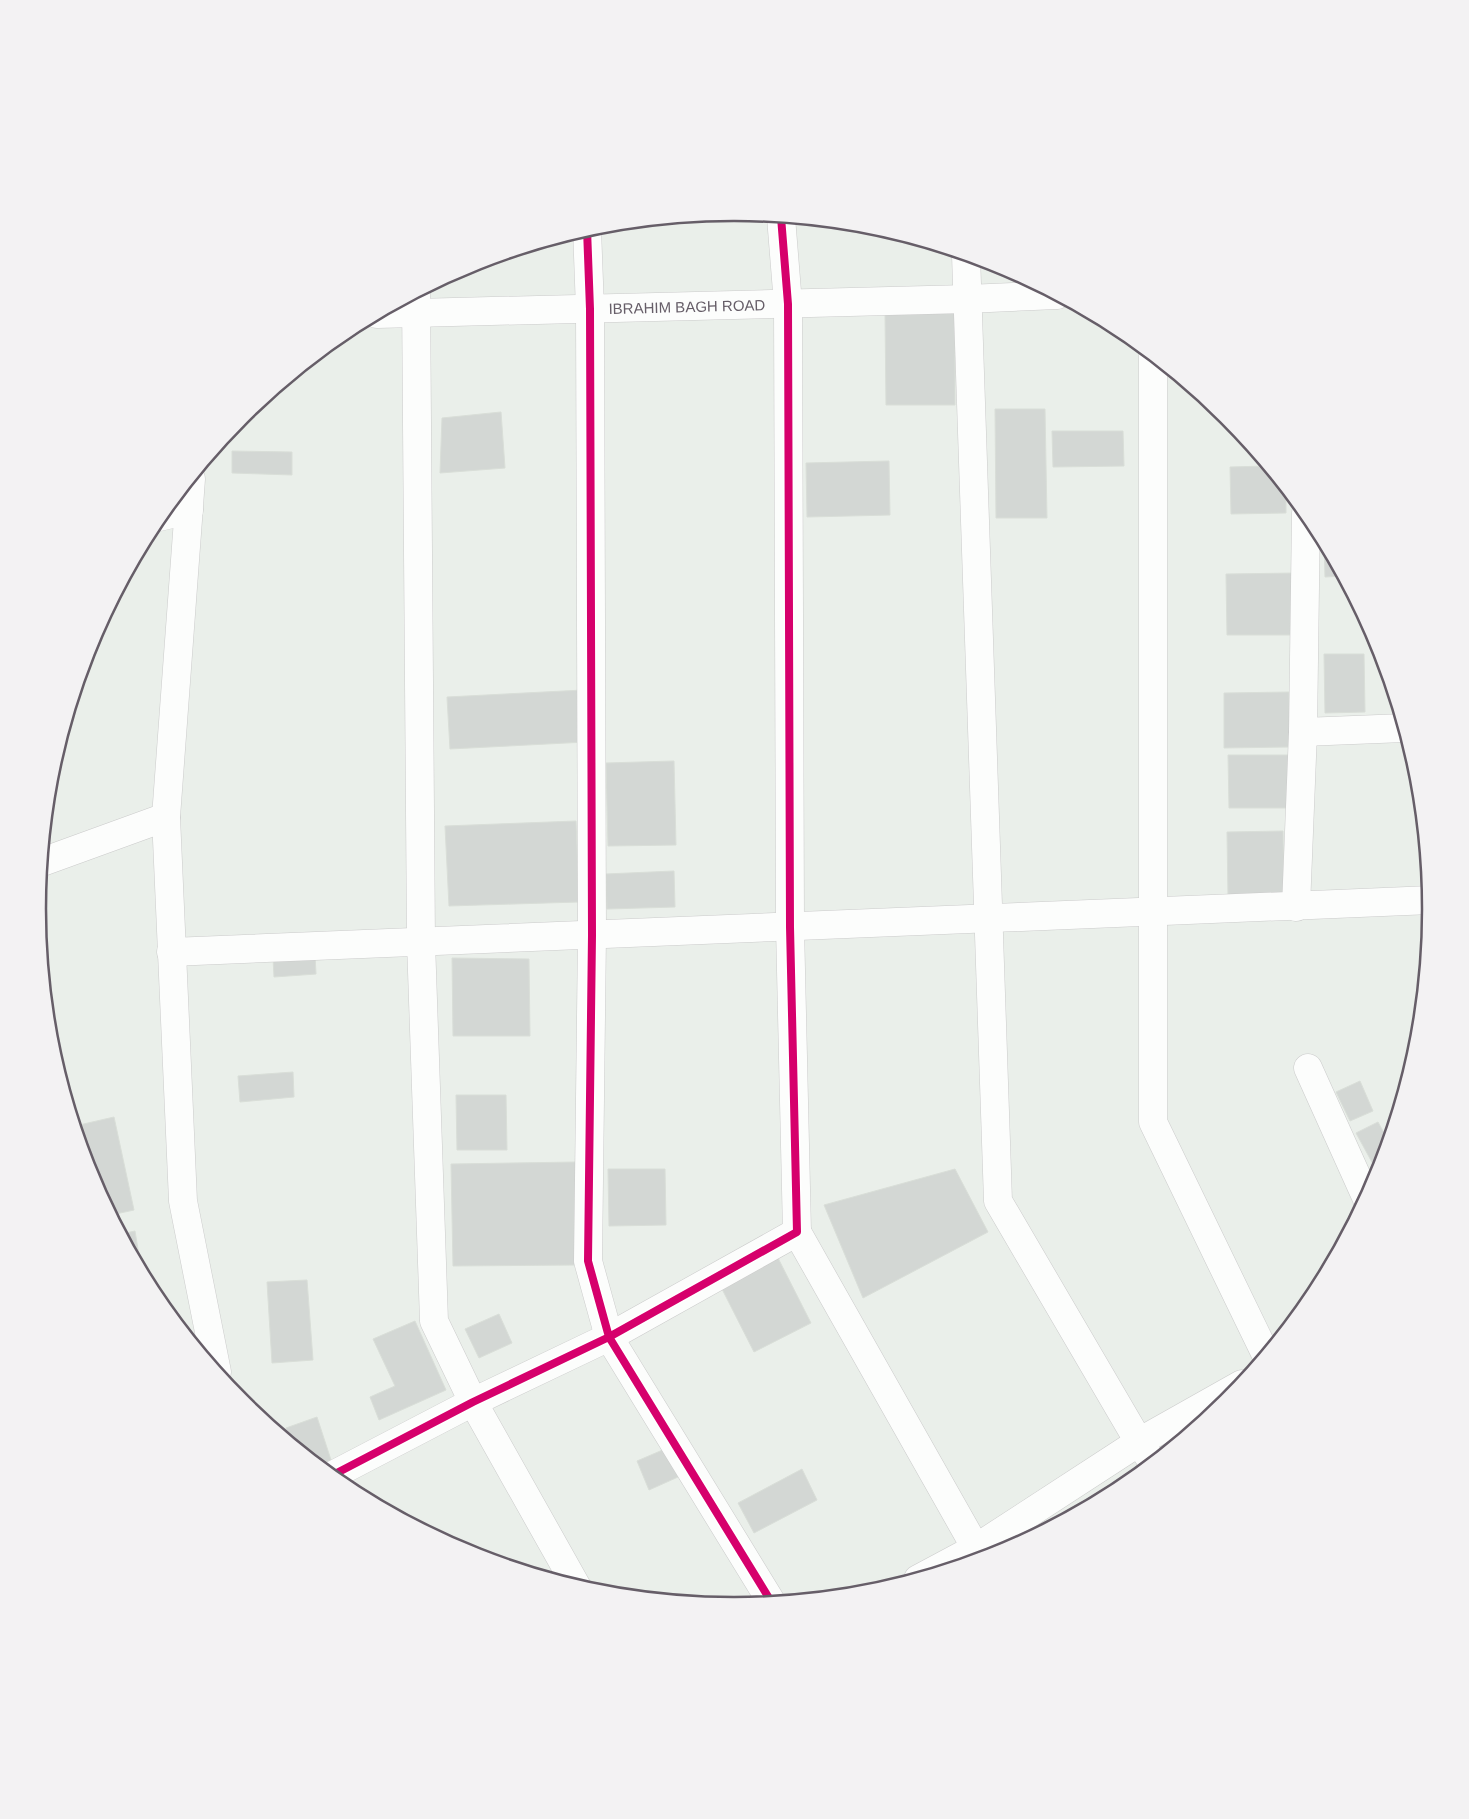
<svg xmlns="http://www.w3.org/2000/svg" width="1469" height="1819" font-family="Helvetica,sans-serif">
	<rect width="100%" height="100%" fill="#eaefea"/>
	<!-- building -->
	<path fill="#d3d7d4" stroke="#d9ded8" d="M885,312H955V405H886Z
		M995,409H1045L1047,518H996Z
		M501,412L505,468L440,473L442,418Z
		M1052,431H1123L1124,466L1053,467Z
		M232,451L292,452V475L232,473Z
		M889,461L890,515L807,517L806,463Z
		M1268,466L1286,488V513L1231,514L1230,467Z
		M1324,542L1343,576L1325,577Z
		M1295,573L1296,635H1227L1226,574Z
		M1324,654H1364L1365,712L1325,713Z
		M583,690L586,742L450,749L447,697Z
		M1289,692L1290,747L1224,748V693Z
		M1228,755H1291V808H1229Z
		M674,761L676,845L608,846L606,763Z
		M576,821L579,902L449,906L445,826Z
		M1283,831L1284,895H1228L1227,832Z
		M674,871L675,907L607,909L606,874Z
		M315,955L316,974L274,977L273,957Z
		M452,958L529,959L530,1036H453Z
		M293,1072L294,1097L240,1102L238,1076Z
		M1360,1081L1373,1111L1350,1121L1336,1092Z
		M456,1095H506L507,1150H457Z
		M114,1117L134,1210L111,1215L90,1176L75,1126Z
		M1378,1122L1389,1142L1379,1175L1356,1133Z
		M576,1162L578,1265L453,1266L451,1164Z
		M608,1169H665L666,1225L609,1226Z
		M955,1169L988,1232L863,1298L824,1205Z
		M135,1231L142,1273L121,1234Z
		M778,1258L811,1323L754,1352L721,1287Z
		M307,1280L313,1360L272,1363L267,1282Z
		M499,1314L512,1343L479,1358L465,1329Z
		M415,1321L446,1390L379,1420L370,1397L395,1386L373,1339Z
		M317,1417L331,1460L317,1465L291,1442L286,1428Z
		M665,1449L678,1477L649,1490L637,1461Z
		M802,1469L817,1500L754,1533L738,1503Z"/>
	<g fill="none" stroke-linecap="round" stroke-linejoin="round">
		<defs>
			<g id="minor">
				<path d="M587,229L590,309L592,935L588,1261L609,1337L772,1603"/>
				<path d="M966,255L998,1201L1139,1442L1153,1463"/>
				<path d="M416,293L421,942L434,1321L473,1402L577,1587"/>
				<path id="s1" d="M377,314L967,299L1057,295"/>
				<path d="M1153,356V1122L1266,1355"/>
				<path d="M159,517L189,510"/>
				<path d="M1303,732L1404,728"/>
				<path d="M42,862L166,817"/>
				<path d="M1296,907L1303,732L1306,513"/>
				<path d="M171,952L1431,900"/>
				<path d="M1308,1068L1367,1199"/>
				<path d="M797,1232L982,1559"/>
				<path d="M331,1476L473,1402L609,1337L797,1232L790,927L788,304L781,217"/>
				<path d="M918,1579L976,1548L1139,1442L1242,1384"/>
			</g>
			<path id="tertiary" d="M191,479L166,817L183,1201L217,1372"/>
		</defs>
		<!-- minor casing -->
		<use href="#minor" stroke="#cbcbcb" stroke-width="29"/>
		<!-- tertiary casing -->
		<use href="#tertiary" stroke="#cbcbcb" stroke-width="29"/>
		<!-- minor -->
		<use href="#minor" stroke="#fcfdfc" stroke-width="28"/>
		<!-- tertiary -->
		<use href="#tertiary" stroke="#fcfdfc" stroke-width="28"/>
		<defs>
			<path id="cycleway" d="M587,229L590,309L592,935L588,1261L609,1337L772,1603
				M331,1476L473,1402L609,1337L797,1232L790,927L788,304L781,217"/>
		</defs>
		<!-- cycleway casing -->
		<use href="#cycleway" stroke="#fff" stroke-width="11"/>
		<!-- cycleway -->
		<use href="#cycleway" stroke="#d6006c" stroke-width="8"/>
	</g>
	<g text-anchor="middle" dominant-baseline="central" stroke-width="4" stroke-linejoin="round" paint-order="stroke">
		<!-- street labels -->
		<g font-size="15" fill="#665e68" stroke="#fff">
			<text stroke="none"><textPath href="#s1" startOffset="310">IBRAHIM BAGH ROAD</textPath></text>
		</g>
	</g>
	<!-- crop -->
	<path d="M0 0H1469V1819H0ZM46 909a688 688 0 1 1 1376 0a688 688 0 1 1-1376 0Z" fill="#f3f2f3" fill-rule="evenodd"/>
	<path fill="none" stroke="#665e68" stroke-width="2.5" d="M46 909a688 688 0 1 1 1376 0a688 688 0 1 1-1376 0Z"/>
</svg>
